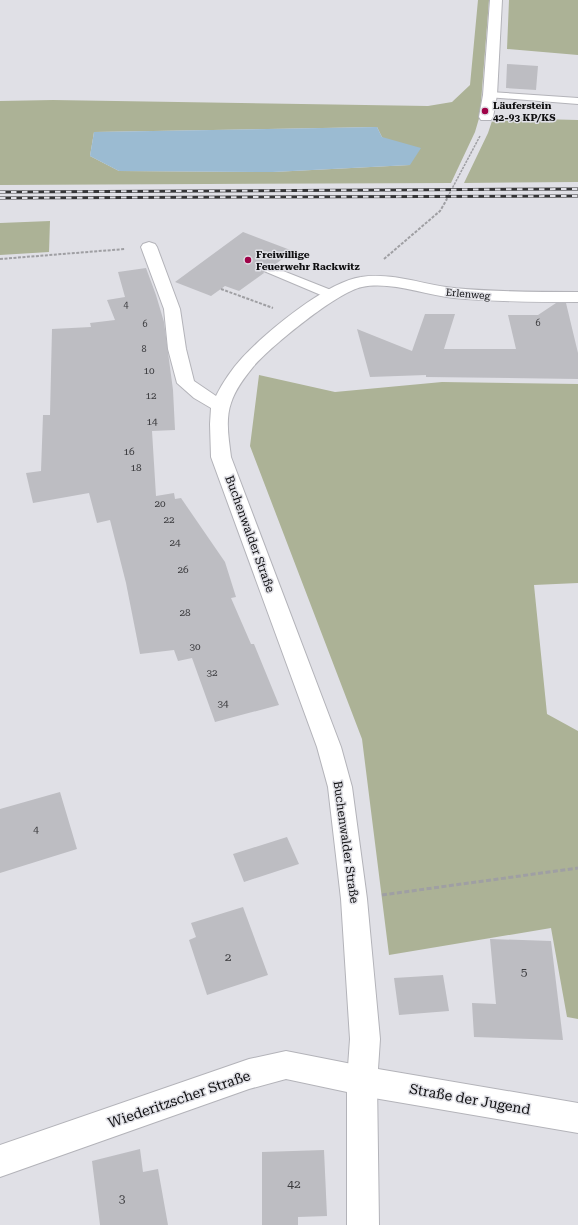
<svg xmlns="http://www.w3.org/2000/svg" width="578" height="1225" font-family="'Roboto Serif',serif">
	<rect width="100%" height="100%" fill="#e0e0e6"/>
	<!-- green -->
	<path fill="#acb296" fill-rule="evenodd" d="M478,0H489L480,115L475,132L451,183L0,185V101L53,100L428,106L452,102L470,85ZM377,127L382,137L410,165L273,172L119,171L90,156L94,132Z
		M509,0H578V55L507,49Z
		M493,118L578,120V182L464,183L488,133Z
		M50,221L49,252L0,255V223Z
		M259,375L335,392L442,382L578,384V583L534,585L547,714L578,731V1019L567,1017L551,928L389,955L362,739L250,446Z"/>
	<!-- water -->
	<path fill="#9bbbd2" d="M377,127L382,137L421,148L410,165L273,172L119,171L90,156L94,132Z"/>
	<!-- building -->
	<path fill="#bdbdc2" d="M507,64L538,66L536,90L506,88Z
		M243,232L293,251L273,266L267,264L261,268L264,273L239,291L225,286L211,296L175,282Z
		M146,268L156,295L164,322L173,390L175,430L152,431L156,496L174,493L175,499L181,498L225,562L236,597L231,598L251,644H254L279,705L215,722L192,658L178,661L174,650L140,654L126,583L110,520L97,523L89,493L33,503L26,473L41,471L43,415H50L52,329L91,327L90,323L115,320L107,300L125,297L118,272Z
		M556,303H566L578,353V379L426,377V375L370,377L357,329L412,351L425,314H455L444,349H516L508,315H538Z
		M60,792L77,849L0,873V809Z
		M287,837L299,864L244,882L233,854Z
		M243,907L268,975L207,995L189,940L196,937L191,923Z
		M490,939L551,941L563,1040L474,1037L472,1003L496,1004Z
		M443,975L449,1011L399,1015L394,978Z
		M140,1149L143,1172L158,1169L168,1225H100L92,1161Z
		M324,1150L327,1216L298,1217V1225H262V1152Z"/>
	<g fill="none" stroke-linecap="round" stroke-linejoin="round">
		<defs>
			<path id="lane" d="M490,92L578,98V104L487,97L485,95L487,93Z
				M268,265L336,292L338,295L332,299L328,298L264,271L262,269Z"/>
			<path id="street" d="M490,0H502L497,95L493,117L491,120H481L479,117L483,95Z
				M149,242L155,244L157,247L180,309L186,349L194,381L216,396C223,382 232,369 242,358C265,333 326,282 361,277C391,272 424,285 454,288C495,292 537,292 578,292V302C537,302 495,302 454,298C425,295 391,281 362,287C337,292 270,347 253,367C244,378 235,390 231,403C225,420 229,440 231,457L341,747L352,787L367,899L380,1039L378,1069L578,1103V1133L362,1096L351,1091L347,1081L350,1039L341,899L328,787L317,747L211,457L210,424L211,408L194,398L177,383L168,349L164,309L141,247L143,244Z"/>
			<path id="secondary" d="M286,1051L362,1066L373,1071L377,1081L379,1225H347V1092L286,1079L249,1089L0,1177V1145L249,1059Z"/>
		</defs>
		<!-- lane casing -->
		<use href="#lane" stroke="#b3b3b9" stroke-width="2"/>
		<!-- street casing -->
		<use href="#street" stroke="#b3b3b9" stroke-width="2"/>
		<!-- secondary casing -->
		<use href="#secondary" stroke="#b3b3b9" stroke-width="2"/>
		<!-- path-far2 -->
		<path stroke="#9f9fa3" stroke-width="1.5" stroke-dasharray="2.5 1" stroke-linecap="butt" d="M446,200L480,136"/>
		<!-- path-far1 -->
		<path stroke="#9f9fa3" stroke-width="2" stroke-dasharray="3 1.5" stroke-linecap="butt" d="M0,259L125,249
			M384,259L440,211L447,199
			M221,289L273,308"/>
		<!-- path -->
		<path stroke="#9f9fa3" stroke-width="3" stroke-dasharray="5 2.5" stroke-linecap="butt" d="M382,895L578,868"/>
		<!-- lane -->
		<use href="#lane" fill="#fff" fill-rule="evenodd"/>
		<!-- street -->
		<use href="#street" fill="#fff" fill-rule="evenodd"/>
		<!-- secondary -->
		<use href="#secondary" fill="#fff" fill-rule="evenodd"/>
		<defs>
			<path id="rail" d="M0,192L578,189
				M0,198L578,196"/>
		</defs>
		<!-- rail casing -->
		<use href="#rail" stroke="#353537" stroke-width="3"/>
		<!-- rail -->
		<use href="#rail" stroke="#e0e0e6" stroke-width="2" stroke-dasharray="5.5" stroke-linecap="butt"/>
	</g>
	<!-- markers -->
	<g fill="#9f0348" stroke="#e0e0e6" stroke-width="1.5">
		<circle cx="485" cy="111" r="4"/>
		<circle cx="248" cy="260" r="4"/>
	</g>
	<g text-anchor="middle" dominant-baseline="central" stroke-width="3" stroke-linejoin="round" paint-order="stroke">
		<!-- far-number labels -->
		<g font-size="9" fill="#3a3a3d">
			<text x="126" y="305">4</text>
			<text x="538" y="323">6</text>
			<text x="145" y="324">6</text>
			<text x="144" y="349">8</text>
		</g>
		<!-- far-poi labels -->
		<g font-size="10" font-weight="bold" fill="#0f0f11" stroke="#e0e0e6" text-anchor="start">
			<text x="493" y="105">Läuferstein<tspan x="493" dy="12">42-93 KP/KS</tspan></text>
			<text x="256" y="254">Freiwillige<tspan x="256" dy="12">Feuerwehr Rackwitz</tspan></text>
		</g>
		<!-- far-street labels -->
		<g font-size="10" fill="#0f0f11" stroke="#e0e0e6">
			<text transform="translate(468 294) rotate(5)">Erlenweg</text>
		</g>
		<!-- number labels -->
		<g font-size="10" fill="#3a3a3d">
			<text x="149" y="370">10</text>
			<text x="151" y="395">12</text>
			<text x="152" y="421">14</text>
			<text x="129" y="451">16</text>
			<text x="136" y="467">18</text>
			<text x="160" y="503">20</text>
			<text x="169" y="519">22</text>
			<text x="175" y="542">24</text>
			<text x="183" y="569">26</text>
			<text x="185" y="612">28</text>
			<text x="195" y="646">30</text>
			<text x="212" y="672">32</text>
			<text x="223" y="703">34</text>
			<text x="36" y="829">4</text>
		</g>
		<!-- street labels -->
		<g font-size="12" fill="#0f0f11" stroke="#e0e0e6">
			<text transform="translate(250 534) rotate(70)">Buchenwalder Straße</text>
			<text transform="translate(346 842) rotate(82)">Buchenwalder Straße</text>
		</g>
		<!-- near-number labels -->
		<g font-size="12" fill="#3a3a3d">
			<text x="228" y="957">2</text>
			<text x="524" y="972">5</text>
			<text x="294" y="1184">42</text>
			<text x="122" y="1199">3</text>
		</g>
		<!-- near-street labels -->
		<g font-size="14" fill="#0f0f11" stroke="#e0e0e6">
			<text transform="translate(179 1099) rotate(-19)">Wiederitzscher Straße</text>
			<text transform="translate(470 1099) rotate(10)">Straße der Jugend</text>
		</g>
	</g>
</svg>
